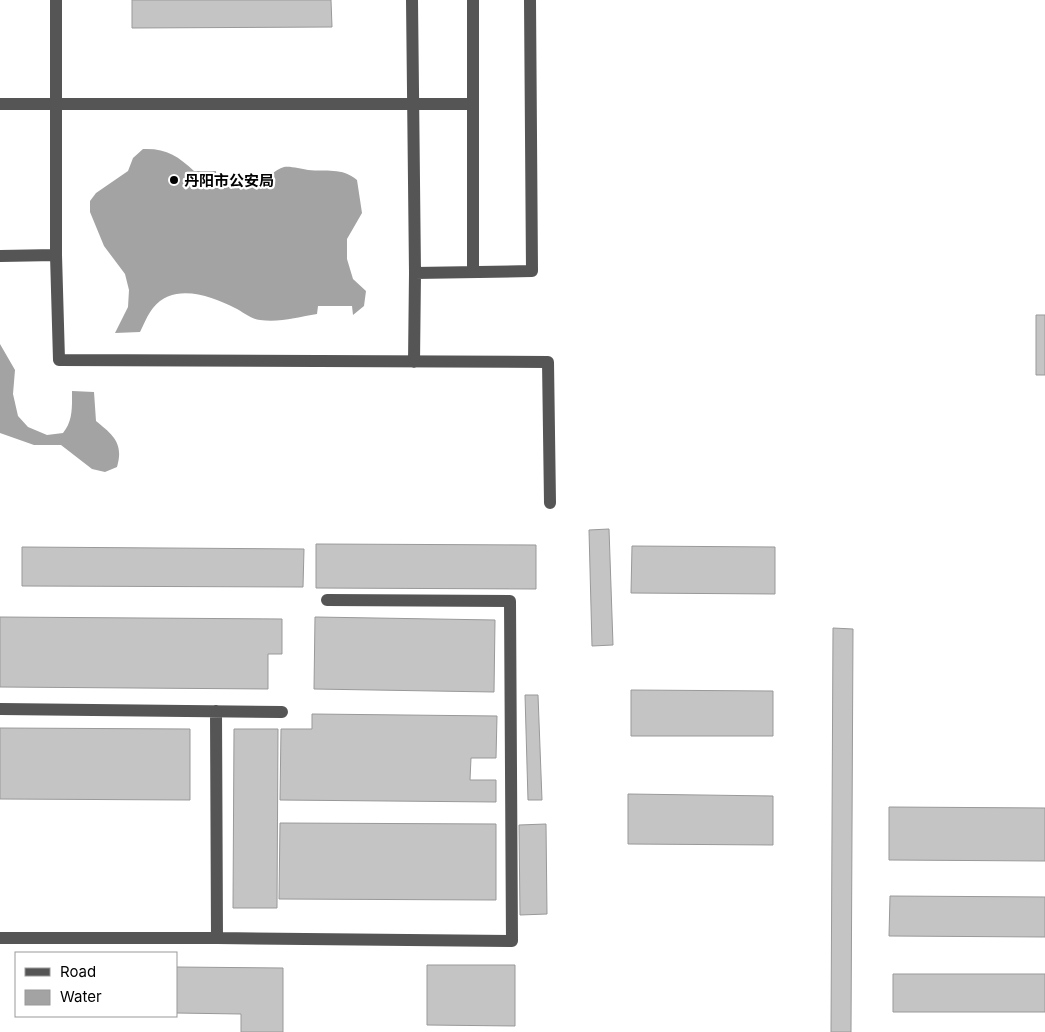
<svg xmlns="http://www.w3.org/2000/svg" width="1045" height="1032" font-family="Inter,'Noto Sans SC',sans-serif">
	<rect width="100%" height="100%" fill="#fff"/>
	<!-- water -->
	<path fill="#a3a3a3" d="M143,149C166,148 178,156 194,171H216L217,187H260C266,180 275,169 284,167C291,166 301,169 308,170C326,172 342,167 357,180L362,213L347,239V259L353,279L366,291L364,306L353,315L352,306H318L317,314C298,317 279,323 260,320C251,319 243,312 235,308C211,296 174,282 153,308C148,314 144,324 140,332L115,333L128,307L129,290L125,274L104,246L90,212V201L96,193L128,171L133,158Z
		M0,344L15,370L13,394L18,416L28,427L47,435L63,433C73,421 72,407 72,391L94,392L96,421C113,435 124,443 117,467L105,472L92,469L61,445H34L0,433Z"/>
	<!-- building -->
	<path fill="#c4c4c4" stroke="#999" d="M132,0H331L332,27L132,28Z
		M1036,315H1045V375H1036Z
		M609,529L613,645L592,646L589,530Z
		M316,544L536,545V589L316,588Z
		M632,546L775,547V594L631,593Z
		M22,547L304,549L303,587L22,586Z
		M0,617L282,619V654H268V689L0,687Z
		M315,617L495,620L494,692L314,689Z
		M833,628L853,629L851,1032H831Z
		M631,690L773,691V736H631Z
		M525,695H538L542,800H528Z
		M312,714L497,716L496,758H471L470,780H496V802L280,800L281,729H312Z
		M0,728L190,729V800L0,799Z
		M234,729H278L277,908H233Z
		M628,794L773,796V845L628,844Z
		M889,807L1045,808V861L889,860Z
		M280,823L496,824V900L279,899Z
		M546,824L547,914L520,915L519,825Z
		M890,896L1045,897V937L889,936Z
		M427,965H515V1026L427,1025Z
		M176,967L283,968V1032H241V1014L176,1013Z
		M893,974H1045V1012H893Z"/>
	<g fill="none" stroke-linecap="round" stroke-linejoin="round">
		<!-- minor -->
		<path stroke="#555" stroke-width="12" d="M56,0V255L59,360L548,362L550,503
			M412,0L415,273L414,362
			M473,0V272
			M0,104H473
			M0,256L56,255
			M415,273L532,271L530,0
			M0,709L282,712
			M216,711L217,938
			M0,938H217L512,941L510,601L327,600"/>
	</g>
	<!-- markers -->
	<circle fill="#000" stroke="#fff" stroke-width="2" cx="174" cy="180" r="5"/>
	<g text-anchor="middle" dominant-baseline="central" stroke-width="4.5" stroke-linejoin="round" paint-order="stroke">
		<!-- poi labels -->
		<g font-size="15" font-weight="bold" fill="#000" stroke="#fff" text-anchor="start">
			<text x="184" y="180">丹阳市公安局</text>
		</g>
	</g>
	<!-- legend -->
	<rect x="15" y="952" width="162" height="65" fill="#ffffff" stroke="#999999"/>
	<rect x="25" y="968" width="25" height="8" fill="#555555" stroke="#999999"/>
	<text x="60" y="977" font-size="15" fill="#000000">Road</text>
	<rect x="25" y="990" width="25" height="15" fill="#a3a3a3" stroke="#999999"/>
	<text x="60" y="1002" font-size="15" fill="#000000">Water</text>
</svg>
